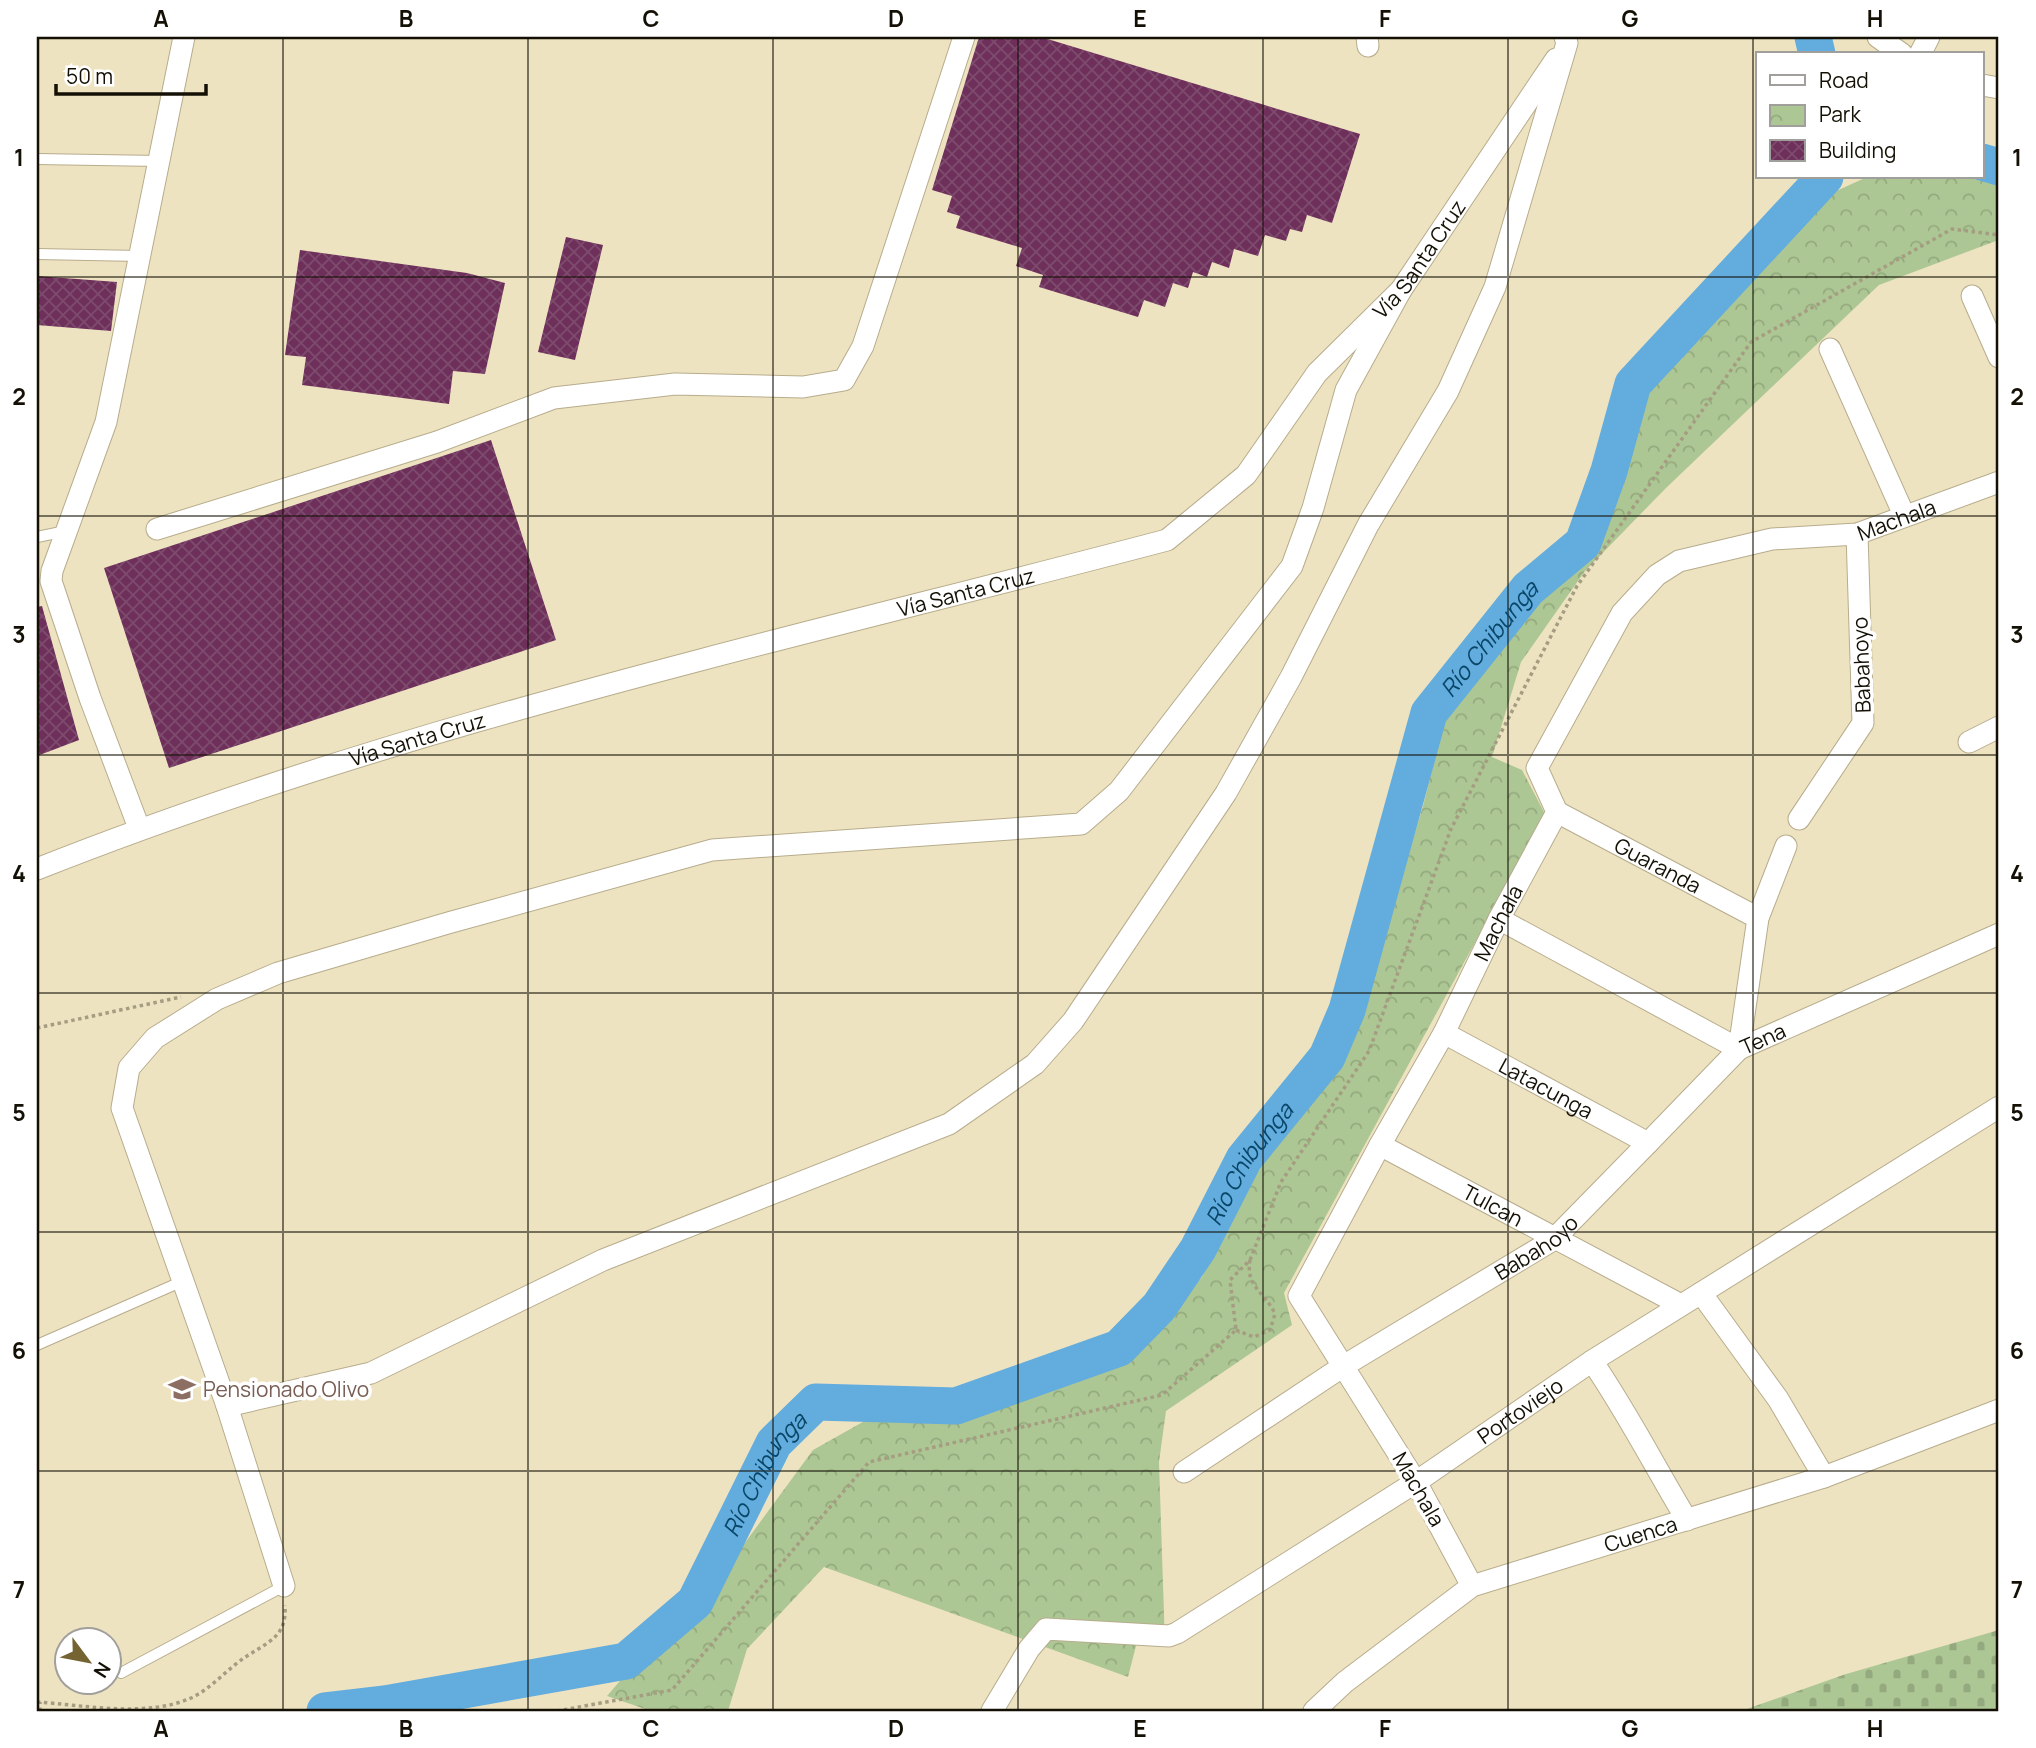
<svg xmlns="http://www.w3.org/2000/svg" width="2036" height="1748" font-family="Manrope,sans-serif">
	<defs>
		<pattern id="cemetery-stones" width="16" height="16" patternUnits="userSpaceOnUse" patternTransform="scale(1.75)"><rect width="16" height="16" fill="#adc794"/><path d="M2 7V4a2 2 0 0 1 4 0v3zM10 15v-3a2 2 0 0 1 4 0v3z" fill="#94aa7e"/></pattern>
		<pattern id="park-crowns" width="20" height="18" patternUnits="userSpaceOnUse" patternTransform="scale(1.75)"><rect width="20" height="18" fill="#adc794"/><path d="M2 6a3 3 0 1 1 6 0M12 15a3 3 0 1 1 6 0" fill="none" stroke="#94aa7e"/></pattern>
		<pattern id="building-cross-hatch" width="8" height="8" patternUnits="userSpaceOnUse" patternTransform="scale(1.75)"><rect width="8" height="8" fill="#6e305b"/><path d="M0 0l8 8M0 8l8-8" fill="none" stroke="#7d4b6d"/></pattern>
	</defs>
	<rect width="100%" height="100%" fill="#eee3c1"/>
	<!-- cemetery -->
	<path fill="url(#cemetery-stones)" d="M1999,1630V1711H1741L1846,1674Z"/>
	<!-- park -->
	<path fill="url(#park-crowns)" d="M1982,170L1999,175V245L1996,241L1879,285L1666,488L1585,571L1521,662L1492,757L1522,770L1545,814L1284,1293L1292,1325L1166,1411L1159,1462L1165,1645L1137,1642L1128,1677L824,1567L747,1649L728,1711H651L607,1696L637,1661L681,1630L813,1450L877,1414L987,1405L1074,1383L1138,1347L1202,1277L1245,1190L1320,1084L1363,1003L1423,806L1450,699L1608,506L1632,454L1652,381L1742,283L1834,192L1867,177H1982Z"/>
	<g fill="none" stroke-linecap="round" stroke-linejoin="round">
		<!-- river -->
		<g stroke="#62acde" stroke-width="37">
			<path d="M1813,37L1817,54"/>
			<path d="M1982,162L1999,167"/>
			<path id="s1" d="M325,1711L385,1704L626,1661L695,1602L774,1443L816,1402L956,1406L1119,1348L1159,1307L1198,1249L1244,1159L1327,1057L1347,1010L1429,713L1528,589L1583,543L1609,471L1633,384L1825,177"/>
		</g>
	</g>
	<!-- building -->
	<path fill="url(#building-cross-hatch)" d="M979,37H1041L1360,134L1332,223L1307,215L1302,232L1290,229L1286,241L1265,235L1258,256L1234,249L1229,268L1212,262L1207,277L1193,272L1188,288L1173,283L1165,307L1144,300L1138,317L1039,287L1043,275L1016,266L1022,248L956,228L960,216L947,212L952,196L932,190Z
		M566,237L603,245L575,360L538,352Z
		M300,250L467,273L505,283L485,374L453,371L449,404L302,385L306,357L285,355Z
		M37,276L117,282L111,331L37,325Z
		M491,440L556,640L169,768L104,568Z
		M42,606L79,740L37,756V607Z"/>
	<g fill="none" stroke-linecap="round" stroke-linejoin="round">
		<defs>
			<path id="lane" d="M37,159L159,161
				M37,254L140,256
				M37,537L66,531
				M37,1345L183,1281
				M121,1673L284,1586"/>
			<g id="street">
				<path d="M1367,37L1368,46"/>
				<path d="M1878,37L1902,54"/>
				<path d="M1920,54L1929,37"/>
				<path d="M1982,85L1999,88"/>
				<path d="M1972,296L1999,357"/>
				<path d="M1830,349L1904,515"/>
				<path d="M157,529L437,442L554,398L675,384L803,387L844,380L863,346L964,37"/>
				<path d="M1969,742L1999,727"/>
				<path id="s2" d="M1557,812L1758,918"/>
				<path d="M1799,819L1863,723L1857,534"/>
				<path d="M139,828L90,698L51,581L52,571L106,422L184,37"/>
				<path id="s3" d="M37,869C402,724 788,640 1167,540L1246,475L1317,373L1401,290L1556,59"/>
				<path d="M1499,919L1739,1049"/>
				<path id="s4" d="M1444,1033L1648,1143"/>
				<path id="s5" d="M1739,1049L1999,934"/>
				<path id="s6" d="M1380,1145L1681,1305"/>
				<path d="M1701,1293L1778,1399L1824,1477"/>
				<path d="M1592,1361C1627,1412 1655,1467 1687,1520"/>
				<path d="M227,1406L371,1373L603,1260L949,1124L1035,1064L1073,1021L1226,793L1291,677L1368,525L1448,391L1495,287L1567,43L1565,37"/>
				<path id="s7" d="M1184,1472L1345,1365L1553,1240L1648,1143L1739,1049L1758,918L1786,846"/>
				<path d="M284,1586L227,1406L122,1108L129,1068L155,1038L217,999L278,973L448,923L712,850L1081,824L1119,791L1292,566L1313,508L1346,390L1401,290"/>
				<path id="s8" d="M1472,1586L1416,1482L1299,1296L1380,1145L1444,1033L1499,919L1557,812L1537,768L1622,613L1657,575L1679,561L1772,539L1857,534L1999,482"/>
				<path id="s9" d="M992,1711L1029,1649L1046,1629L1169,1636L1177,1633L1416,1482L1592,1361L1999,1107"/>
				<path id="s10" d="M1314,1711L1345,1682L1472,1586L1824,1477L1999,1410"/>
			</g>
		</defs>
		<!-- lane casing -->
		<use href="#lane" stroke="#b7ac8c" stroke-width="12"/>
		<!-- street casing -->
		<use href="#street" stroke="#b7ac8c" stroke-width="23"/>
		<!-- path -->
		<path stroke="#a59d82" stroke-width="3.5" stroke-dasharray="3.5 3.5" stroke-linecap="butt" d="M37,1028L181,997
			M1236,1330L1254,1337L1270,1330L1275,1314C1266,1293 1245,1287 1250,1260
			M37,1702C84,1705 146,1718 191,1698C211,1689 228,1668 247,1656C270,1641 287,1636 285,1605
			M40,1711V1702
			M557,1711L672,1690L869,1462L1162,1395L1236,1330L1230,1280L1250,1260L1281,1182L1369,1051L1451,829L1577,586L1751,342L1952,229L1999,235"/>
		<!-- lane -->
		<use href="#lane" stroke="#fff" stroke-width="10"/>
		<!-- street -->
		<use href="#street" stroke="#fff" stroke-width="21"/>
	</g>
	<!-- grid -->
	<path fill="none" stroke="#141005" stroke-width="2" stroke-opacity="0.55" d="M283,37V1711M528,37V1711M773,37V1711M1018,37V1711M1263,37V1711M1508,37V1711M1753,37V1711M37,277H1999M37,516H1999M37,755H1999M37,993H1999M37,1232H1999M37,1471H1999"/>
	<!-- icons -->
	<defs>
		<symbol id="school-bare" viewBox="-9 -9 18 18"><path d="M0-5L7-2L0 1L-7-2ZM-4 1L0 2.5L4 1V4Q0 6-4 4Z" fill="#8d6e63" stroke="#fff" stroke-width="2.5" paint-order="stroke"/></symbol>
	</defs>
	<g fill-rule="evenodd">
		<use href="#school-bare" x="163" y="1370" width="38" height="38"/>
	</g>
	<g text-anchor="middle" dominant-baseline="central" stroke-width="7" stroke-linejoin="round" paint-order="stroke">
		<!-- street labels -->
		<g font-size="21" fill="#141005" stroke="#fff">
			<text stroke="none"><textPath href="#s3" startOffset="1558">Vía Santa Cruz</textPath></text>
			<text stroke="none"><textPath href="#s8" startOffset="1412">Machala</textPath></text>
			<text stroke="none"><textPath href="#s3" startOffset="970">Vía Santa Cruz</textPath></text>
			<text transform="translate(1861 665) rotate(-92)">Babahoyo</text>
			<text stroke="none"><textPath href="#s3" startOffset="402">Vía Santa Cruz</textPath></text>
			<text stroke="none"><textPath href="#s2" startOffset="114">Guaranda</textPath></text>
			<text stroke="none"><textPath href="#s8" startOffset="761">Machala</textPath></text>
			<text stroke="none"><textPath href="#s5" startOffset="26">Tena</textPath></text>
			<text stroke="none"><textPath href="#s4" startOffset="116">Latacunga</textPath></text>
			<text stroke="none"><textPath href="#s6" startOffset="128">Tulcan</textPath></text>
			<text stroke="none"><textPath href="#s7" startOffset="418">Babahoyo</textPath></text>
			<text stroke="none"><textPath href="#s9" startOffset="639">Portoviejo</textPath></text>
			<text transform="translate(1419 1489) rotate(60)">Machala</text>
			<text stroke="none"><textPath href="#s10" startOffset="378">Cuenca</textPath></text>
		</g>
		<!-- education labels -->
		<g font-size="21" fill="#785e54" stroke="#fff" text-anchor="start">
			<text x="203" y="1389">Pensionado Olivo</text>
		</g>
		<!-- water labels -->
		<g font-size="23" font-style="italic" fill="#094668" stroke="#fff">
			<text stroke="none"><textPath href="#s1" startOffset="1760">Río Chibunga</textPath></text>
			<text stroke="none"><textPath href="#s1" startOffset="1172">Río Chibunga</textPath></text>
			<text stroke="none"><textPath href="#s1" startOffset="542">Río Chibunga</textPath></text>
		</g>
	</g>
	<!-- border -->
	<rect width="2036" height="1748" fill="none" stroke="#ffffff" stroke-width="77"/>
	<!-- legend -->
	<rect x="1756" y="52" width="228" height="126" fill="#ffffff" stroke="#a19f9b" stroke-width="2"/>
	<rect x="1770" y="75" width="35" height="10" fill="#ffffff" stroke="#a19f9b" stroke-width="2"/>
	<text x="1819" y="88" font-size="21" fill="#141005">Road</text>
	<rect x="1770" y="105" width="35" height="21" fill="url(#park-crowns)" stroke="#a19f9b" stroke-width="2"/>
	<text x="1819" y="122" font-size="21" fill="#141005">Park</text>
	<rect x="1770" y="140" width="35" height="21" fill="url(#building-cross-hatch)" stroke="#a19f9b" stroke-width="2"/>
	<text x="1819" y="158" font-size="21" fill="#141005">Building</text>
	<!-- north arrow -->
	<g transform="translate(88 1661) rotate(122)"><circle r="33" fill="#ffffff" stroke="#a19f9b" stroke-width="2"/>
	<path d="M0-5L12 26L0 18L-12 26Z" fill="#756432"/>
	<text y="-10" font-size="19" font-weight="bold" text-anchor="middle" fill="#141005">N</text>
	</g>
	<!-- scale -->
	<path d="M56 84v10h150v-10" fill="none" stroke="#141005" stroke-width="3.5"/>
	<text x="66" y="84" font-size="21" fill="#141005" stroke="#ffffff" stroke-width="5" paint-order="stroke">50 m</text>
	<rect x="38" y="38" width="1959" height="1672" fill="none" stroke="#141005" stroke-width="2.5"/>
	<g font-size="23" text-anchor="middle" font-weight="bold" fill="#141005">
		<text x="161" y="27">A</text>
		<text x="406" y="27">B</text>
		<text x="651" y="27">C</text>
		<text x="896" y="27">D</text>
		<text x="1140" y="27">E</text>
		<text x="1385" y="27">F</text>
		<text x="1630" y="27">G</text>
		<text x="1875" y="27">H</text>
		<text x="19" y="166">1</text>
		<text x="2017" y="166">1</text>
		<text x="19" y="405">2</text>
		<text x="2017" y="405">2</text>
		<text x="19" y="643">3</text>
		<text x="2017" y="643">3</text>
		<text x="19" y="882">4</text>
		<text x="2017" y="882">4</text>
		<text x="19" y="1121">5</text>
		<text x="2017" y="1121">5</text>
		<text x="19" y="1359">6</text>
		<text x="2017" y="1359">6</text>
		<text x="19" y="1598">7</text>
		<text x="2017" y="1598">7</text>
		<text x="161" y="1737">A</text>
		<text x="406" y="1737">B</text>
		<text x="651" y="1737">C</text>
		<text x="896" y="1737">D</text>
		<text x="1140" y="1737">E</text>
		<text x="1385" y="1737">F</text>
		<text x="1630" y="1737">G</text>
		<text x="1875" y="1737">H</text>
	</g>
</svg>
